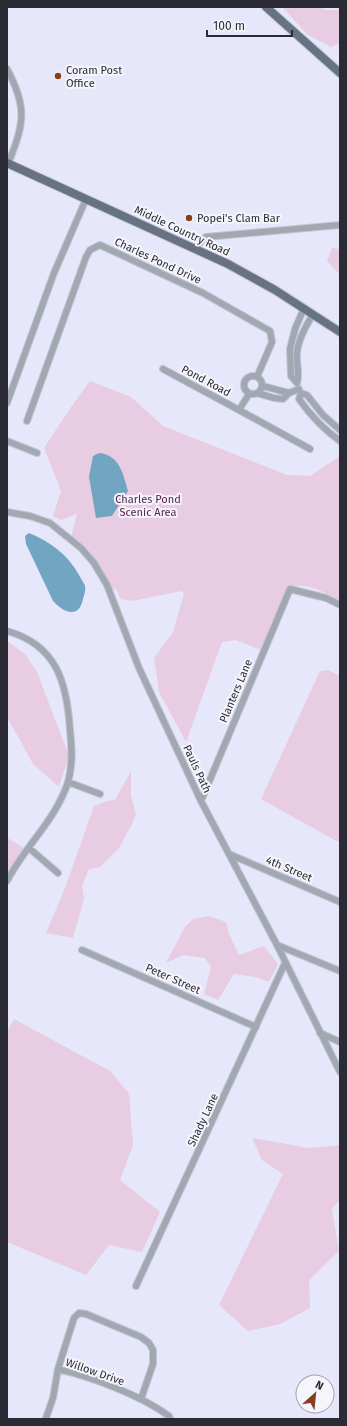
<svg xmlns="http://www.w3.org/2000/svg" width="347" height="1426" font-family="'Fira Sans',sans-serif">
	<rect width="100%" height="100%" fill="#e6e7fb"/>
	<!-- green -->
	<path fill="#e7cce2" d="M282,7H320L326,10H337L340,7V43L331,47L308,35Z
		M332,248L340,249V275L327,261Z
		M90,381L131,397L163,426L287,475L310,476L340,456V602C324,592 307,581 288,588L261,650L236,640L222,642L186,742L159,692L154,658L173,632L184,594L182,591L132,601L121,599L116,589L109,591L95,561L71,537L77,514L61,520L53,516L61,491L44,448L69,410Z
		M7,641L25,654L37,672L69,756L59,787L33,764L7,717Z
		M328,670L340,676V843L261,799L320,671Z
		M131,771V796L136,814L132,824L119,848L100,867L89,869L82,886L84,899L73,938L46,933L65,888L94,806L107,801L115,800Z
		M7,838L24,848L7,874Z
		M209,916L226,922L229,934L239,955L264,946L278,964L269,982L256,977L234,974L218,1000L204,994L211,967L205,958L183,955L166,963L185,927L193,919Z
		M14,1019L110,1071L129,1094L133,1145L120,1180L160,1212L142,1252L109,1245L86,1275L7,1242V1032Z
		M252,1138L309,1148L340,1145V1200L332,1209L339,1251L309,1280L310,1308L280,1324L248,1331L219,1305L283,1174L262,1160Z"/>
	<!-- water -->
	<path fill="#72a5c2" d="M99,453C120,455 123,474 128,491L112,516L96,518L89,477L93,456Z
		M29,533C51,542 68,555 79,575C81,579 84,583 85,586C86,590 84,595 83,599C79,619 64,613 53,601L26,544L25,536Z"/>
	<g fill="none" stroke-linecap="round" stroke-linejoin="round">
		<defs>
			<path id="minor" d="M7,69C28,108 24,124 8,164
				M194,248L206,237L340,225
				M304,308L295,329L290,349L291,376L297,383C300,373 296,363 297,352C299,338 306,326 313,314
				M163,369L239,410L249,394
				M244 385a9 9 0 1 1 18 0a9 9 0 1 1-18 0Z
				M263,386L289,393
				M257,393L274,398L283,399L289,393L299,389
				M7,403L54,273L86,199
				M239,410L310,449
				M27,421L86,257L90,250L100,245L203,293L270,331L272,342L257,377
				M340,430L323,415L307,395L301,393L299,399C311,416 323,429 340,441
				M7,441L37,453
				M7,512L30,516L50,523L81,548L94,563L107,585L139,668L201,801L277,945L340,1072
				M7,631C57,645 67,683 70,730C72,748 73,765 68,782C56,820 25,846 7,881
				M68,782L100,794
				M201,801L290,589L326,598L340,605
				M29,848L58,873
				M229,854L340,902
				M277,945L340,971
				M82,950L256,1027
				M320,1033L340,1042
				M136,1286L285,963
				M58,1369L74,1318L79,1313L86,1314L141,1337L149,1343L153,1350V1364L141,1399
				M47,1419L46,1418L53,1398L58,1369C92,1377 140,1395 169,1416L170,1419"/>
			<path id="major" d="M266,7L340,73
				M7,163L228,264L275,290L340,332"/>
		</defs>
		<!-- minor casing -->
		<use href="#minor" stroke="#c4c5d7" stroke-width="8"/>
		<!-- major casing -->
		<use href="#major" stroke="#c4c5d7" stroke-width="10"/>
		<!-- minor -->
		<use href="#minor" stroke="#a2a8b1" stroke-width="6"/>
		<!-- major -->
		<use href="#major" stroke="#677283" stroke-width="8"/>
	</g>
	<!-- markers -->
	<g fill="#863f1b" stroke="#f5f5fb" stroke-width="1.5">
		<circle cx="58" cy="76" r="4"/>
		<circle cx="189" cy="218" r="4"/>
	</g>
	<g text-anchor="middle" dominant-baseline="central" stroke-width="4" stroke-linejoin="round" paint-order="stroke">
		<!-- poi labels -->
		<g font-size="11" fill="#2b2b35" stroke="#f5f5fb" text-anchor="start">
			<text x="66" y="70">Coram Post<tspan x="66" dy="13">Office</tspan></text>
			<text x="197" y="218">Popei's Clam Bar</text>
		</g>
		<!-- street labels -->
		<g font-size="11" fill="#2b2b35" stroke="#f5f5fb">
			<text transform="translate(182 231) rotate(25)">Middle Country Road</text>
			<text transform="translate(158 261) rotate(25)">Charles Pond Drive</text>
			<text transform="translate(206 381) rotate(28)">Pond Road</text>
			<text transform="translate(236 691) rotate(-67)">Planters Lane</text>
			<text transform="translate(197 769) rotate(65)">Pauls Path</text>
			<text transform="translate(289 869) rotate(23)">4th Street</text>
			<text transform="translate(173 979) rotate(24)">Peter Street</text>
			<text transform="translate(203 1120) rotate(-65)">Shady Lane</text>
			<text transform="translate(95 1372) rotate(19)">Willow Drive</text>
		</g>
		<!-- park labels -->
		<g font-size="11" fill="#562351" stroke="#f5f5fb">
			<text x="148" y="499">Charles Pond<tspan x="148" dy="13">Scenic Area</tspan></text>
		</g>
	</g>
	<!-- border -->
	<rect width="347" height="1426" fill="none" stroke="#2b2b35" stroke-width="16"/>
	<!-- north arrow -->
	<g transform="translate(315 1394) rotate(27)"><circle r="19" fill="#f5f5fb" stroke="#a4a4ac"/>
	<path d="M0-3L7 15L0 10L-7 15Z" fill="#863f1b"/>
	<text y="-6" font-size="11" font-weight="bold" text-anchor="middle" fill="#2b2b35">N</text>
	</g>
	<!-- scale -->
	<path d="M207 30v6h85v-6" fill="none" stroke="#2b2b35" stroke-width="2"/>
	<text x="213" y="30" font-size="12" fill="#2b2b35" stroke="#f5f5fb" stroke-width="3" paint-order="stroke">100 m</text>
</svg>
